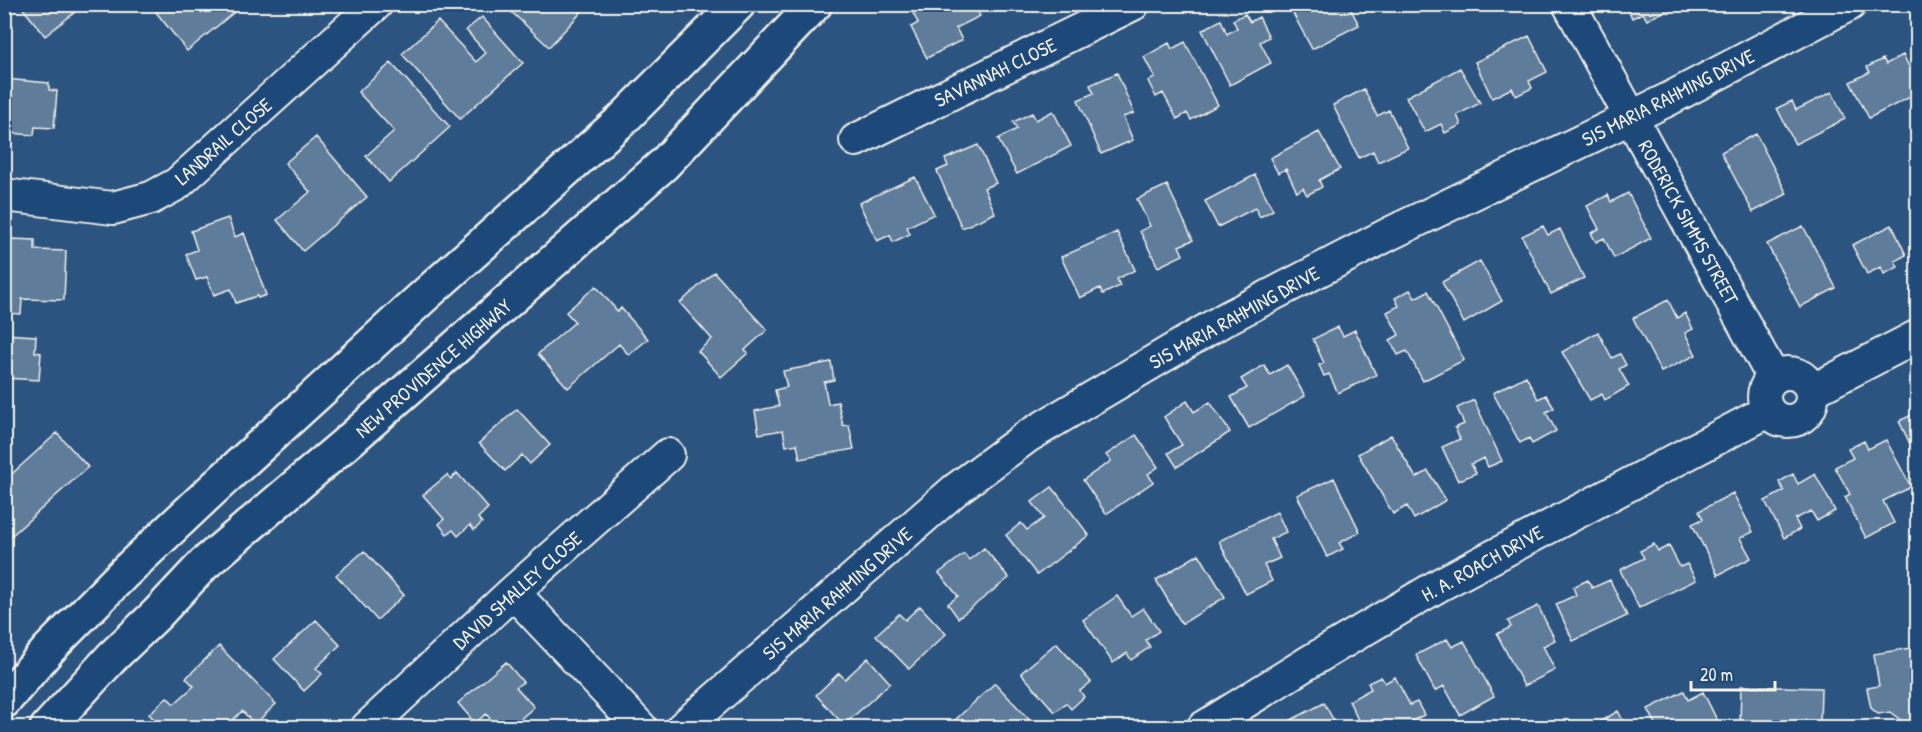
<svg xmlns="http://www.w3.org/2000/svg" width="1922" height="732" font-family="'Patrick Hand',sans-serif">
	<rect width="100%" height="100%" fill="#2c5481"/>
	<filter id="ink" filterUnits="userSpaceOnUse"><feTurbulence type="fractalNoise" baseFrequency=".0167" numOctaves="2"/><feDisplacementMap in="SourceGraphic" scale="12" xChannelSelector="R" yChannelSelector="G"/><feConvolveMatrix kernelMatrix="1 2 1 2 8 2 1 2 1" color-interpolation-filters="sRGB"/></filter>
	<g filter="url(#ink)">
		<!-- building -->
		<path fill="#5e7b9a" stroke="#f4f1e8" stroke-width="1.5" d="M23,4H85L45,36L21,6Z
			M165,4H244L187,51L156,12Z
			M503,4H586L587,6L549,47Z
			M926,4H974L980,16L956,28L962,40L927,58L911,27L918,23L912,11Z
			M1288,4H1348L1359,25L1312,49Z
			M1626,4H1678V5L1647,20L1643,13L1632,18Z
			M1245,14L1250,22L1259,17L1269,37L1260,42L1271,63L1230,85L1202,30L1221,20L1227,34L1237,28L1233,20Z
			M482,17L523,63L460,119L402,54L438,21L476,62L486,53L466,30Z
			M1529,36L1547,72L1529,81L1532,88L1516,96L1512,88L1492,98L1475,62Z
			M1185,42L1218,105L1191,120L1187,113L1177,119L1163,93L1156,97L1148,81L1155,78L1144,57L1169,43L1172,49Z
			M1903,55L1918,84V93L1869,118L1850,82L1870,72L1867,67L1883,59L1886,64Z
			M391,63L450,127L389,182L366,156L394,131L358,92Z
			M1460,68L1480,103L1457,115L1461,125L1445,133L1441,124L1425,132L1406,97Z
			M1117,73L1134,113L1123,117L1133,140L1101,154L1078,100L1094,93L1090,85Z
			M4,79L49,83V90L57,91L54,128L35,127L34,135L9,133L10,125L4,124Z
			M1364,89L1377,116L1389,110L1408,148L1378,162L1373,151L1359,158L1333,105Z
			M1832,92L1845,119L1795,144L1777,108L1792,101L1796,110Z
			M1053,111L1071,146L1017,174L998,139L1017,129L1013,122L1032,113L1036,120Z
			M1319,132L1340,169L1319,180L1322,187L1307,195L1303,188L1297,192L1286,169L1278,173L1270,158Z
			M1756,134L1787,194L1753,212L1721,152Z
			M316,137L367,197L303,251L277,220L310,192L285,163Z
			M978,145L996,183L984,188L995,213L962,228L937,171L948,166L945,159Z
			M1255,175L1273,210L1260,217L1255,208L1218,227L1205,201Z
			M915,177L934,214L907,227L910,234L893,242L890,235L877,241L859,203Z
			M1167,185L1193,240L1179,246L1183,255L1158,267L1140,231L1150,226L1137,199Z
			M1628,193L1651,238L1614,258L1604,238L1596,242L1591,233L1599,229L1587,206L1608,195L1611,202Z
			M228,218L235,237L244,233L266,295L258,298L257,296L236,303L231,289L214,295L207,277L196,280L186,254L197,250L191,231Z
			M1892,225L1906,255L1895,261L1898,267L1884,274L1881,267L1867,274L1852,245Z
			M1543,226L1548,235L1560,229L1584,278L1551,294L1522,236Z
			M1803,226L1836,288L1800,307L1767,244Z
			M1117,232L1135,270L1117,279L1120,286L1103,294L1100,288L1080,298L1061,257Z
			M11,239L35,240V250L66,251L64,300L22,299L21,314L4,313V267H10Z
			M1480,261L1502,301L1464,323L1442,282Z
			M714,272L767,330L745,350L748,353L721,377L698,351L712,339L680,303Z
			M596,286L618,312L621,308L648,339L629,355L619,344L568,388L538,354L575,322L566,312Z
			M1410,290L1415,298L1428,291L1464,360L1423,381L1407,351L1398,355L1390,340L1399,335L1387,312L1399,306L1395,298Z
			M1668,300L1677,318L1685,313L1693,329L1685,333L1696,355L1661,372L1633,318Z
			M1338,327L1343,336L1355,330L1376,375L1338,393L1329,374L1324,376L1319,365L1324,363L1313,339Z
			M1598,332L1612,358L1620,354L1626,365L1619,369L1629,386L1605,400L1602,394L1590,400L1562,352Z
			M4,334L36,336L35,352L41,353L39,380L4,378Z
			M831,362L834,380L824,382L828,404L838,402L843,426L849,425L854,449L800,459L797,444L786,446L783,430L759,434L755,411L779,406L775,390L787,387L783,371Z
			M1264,365L1270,375L1287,365L1305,396L1249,428L1231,397L1247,388L1241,379Z
			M1526,376L1538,399L1546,395L1554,408L1546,412L1556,431L1532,444L1529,438L1520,443L1493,393Z
			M1474,400L1502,461L1488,467L1484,458L1471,464L1476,473L1458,481L1442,447L1460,439L1455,428L1464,424L1457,408Z
			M1187,401L1194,412L1210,402L1230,432L1177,467L1168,453L1182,445L1164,417Z
			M517,409L550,445L530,464L522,455L505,471L479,443Z
			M1918,412V453L1915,454L1899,421Z
			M57,433L88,467L10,537L4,531V481Z
			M1136,435L1158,467L1148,474L1153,482L1106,514L1083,480L1111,461L1106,455Z
			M1391,435L1416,478L1428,471L1446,500L1414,519L1407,506L1393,514L1358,454Z
			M1886,440L1911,487L1883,501L1894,523L1866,538L1845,497L1850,494L1835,467L1853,458L1848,449L1864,441L1868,449Z
			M457,473L488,508L478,518L482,523L474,530L470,525L458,536L453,530L447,534L439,524L444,519L423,495L447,475L451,479Z
			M1793,474L1798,484L1815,474L1835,511L1817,521L1811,511L1795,519L1800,529L1784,538L1765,501L1784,491L1779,482Z
			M1334,478L1360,532L1339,543L1343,549L1327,557L1297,495Z
			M1052,487L1089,535L1037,575L1006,535L1021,523L1027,530L1044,518L1032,502Z
			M1733,493L1753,532L1740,538L1751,558L1718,575L1692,524L1703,519L1699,511Z
			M1277,512L1286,532L1271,539L1280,558L1264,565L1272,581L1246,594L1219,541Z
			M1654,544L1658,551L1669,546L1680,567L1687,564L1696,580L1639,608L1620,570L1644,558L1640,551Z
			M984,548L1009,578L958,618L948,604L958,596L939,573L964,554L969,560Z
			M364,551L404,595L377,620L336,575Z
			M1199,554L1225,597L1182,624L1156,580Z
			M1588,580L1592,588L1610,580L1627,616L1573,641L1556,604L1576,595L1573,587Z
			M1117,596L1131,616L1143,608L1159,631L1146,640L1150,647L1131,660L1127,653L1113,663L1083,620Z
			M920,606L946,634L909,669L876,635L899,614L905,620Z
			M1538,606L1555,640L1543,646L1555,670L1524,686L1497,634L1511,627L1508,621Z
			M316,620L340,645L316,668L322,674L304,691L274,659Z
			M1447,639L1452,647L1464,641L1494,696L1460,715L1444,686L1435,691L1416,655Z
			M1056,643L1091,682L1080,691L1084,697L1071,709L1066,703L1055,712L1021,673Z
			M219,646L276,704L255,724L242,711L225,728H219L216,724L212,728H162L149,714L167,697L174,704L194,686L186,678Z
			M1917,647L1918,728H1911L1890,712L1878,714L1871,708L1867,688L1879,686L1874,654Z
			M868,658L890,683L844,725L816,695L839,673L845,679Z
			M506,662L523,682L516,687L534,707L510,728H498L486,714L475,723L458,703Z
			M1381,677L1385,683L1395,677L1410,705L1417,702L1424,715L1412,721L1416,728H1362L1349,701L1371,689L1368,683Z
			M995,683L1037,728H960L954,721Z
			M1741,686L1821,688L1820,727L1740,724Z
			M1684,691L1688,700L1703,692L1719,724L1711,728H1658L1648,709Z
			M1324,703L1338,728H1295L1291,720Z
			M1618,711L1627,728H1605L1601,721Z"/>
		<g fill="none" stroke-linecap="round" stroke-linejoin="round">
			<defs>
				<path id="street" d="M1569,4L1773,377
					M856,140L1133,4
					M4,195L113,208L151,198L177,184L376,4
					M1764 397a24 24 0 1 1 48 0a24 24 0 1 1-48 0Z
					M1812,391L1918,336
					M513,592L641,728
					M367,728L513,592L668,455
					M682,728L955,490L1028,436L1227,318L1391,233L1667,100L1850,4
					M1203,728L1309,662L1441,584L1768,411"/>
				<path id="highway" d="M4,701L49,649L124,573L212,490L424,296L622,120L738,4
					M47,728L112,657L157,614L204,564L351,439L664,164L815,4"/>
			</defs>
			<!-- street casing -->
			<use href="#street" stroke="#f4f1e8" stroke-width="36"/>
			<!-- highway casing -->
			<use href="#highway" stroke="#f4f1e8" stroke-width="38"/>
			<!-- street -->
			<use href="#street" stroke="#1f4a7a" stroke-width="32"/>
			<!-- highway -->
			<use href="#highway" stroke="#1f4a7a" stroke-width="33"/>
		</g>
	</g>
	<g text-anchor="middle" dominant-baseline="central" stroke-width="4.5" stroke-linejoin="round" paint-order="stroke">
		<!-- street labels -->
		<g font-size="20" fill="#f4f1e8" stroke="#1f4a7a">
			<text transform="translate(995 72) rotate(-26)">SAVANNAH CLOSE</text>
			<text transform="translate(1668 97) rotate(-27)">SIS MARIA RAHMING DRIVE</text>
			<text transform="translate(223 141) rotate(-41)">LANDRAIL CLOSE</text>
			<text transform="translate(1689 222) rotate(61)">RODERICK SIMMS STREET</text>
			<text transform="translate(1234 317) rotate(-29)">SIS MARIA RAHMING DRIVE</text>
			<text transform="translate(433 368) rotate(-41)">NEW PROVIDENCE HIGHWAY</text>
			<text transform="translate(1482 563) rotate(-29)">H. A. ROACH DRIVE</text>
			<text transform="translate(517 590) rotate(-42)">DAVID SMALLEY CLOSE</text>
			<text transform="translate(837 593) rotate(-41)">SIS MARIA RAHMING DRIVE</text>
		</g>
	</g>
	<!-- margin -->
	<rect width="1922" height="732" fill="none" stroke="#1f4a7a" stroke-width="24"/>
	<rect x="12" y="12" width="1898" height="708" fill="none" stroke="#f4f1e8" stroke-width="2" filter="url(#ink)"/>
	<!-- scale -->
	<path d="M1691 681v9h84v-9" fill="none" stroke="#f4f1e8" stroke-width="3"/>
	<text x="1700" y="681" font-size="18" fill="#f4f1e8" stroke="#1f4a7a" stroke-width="4.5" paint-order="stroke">20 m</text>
</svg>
